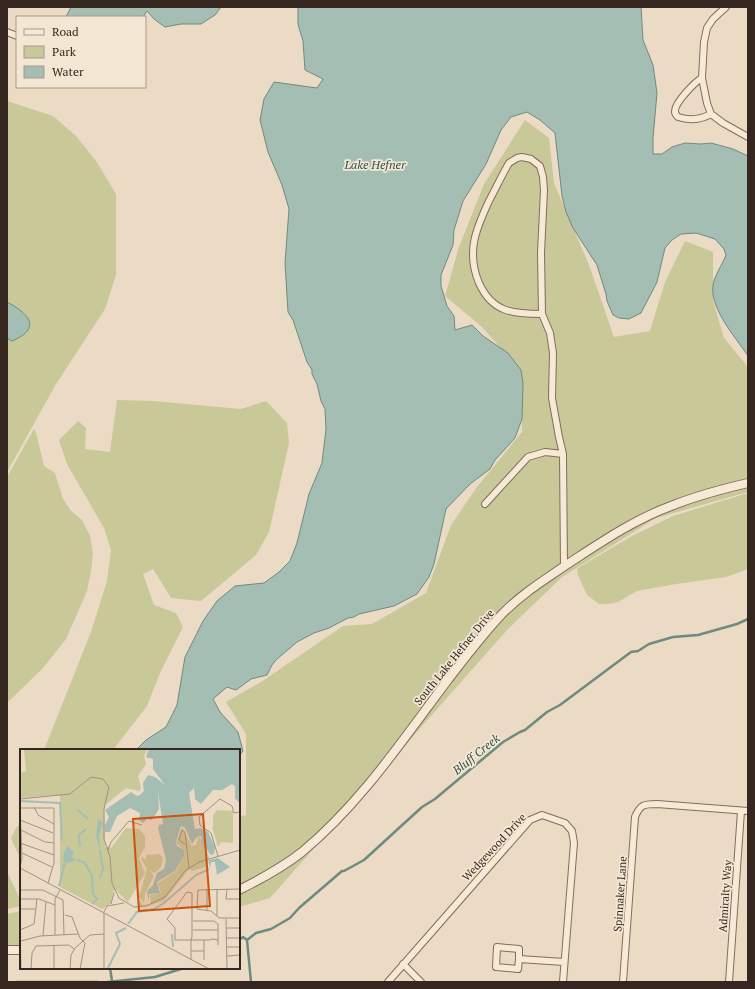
<svg xmlns="http://www.w3.org/2000/svg" width="755" height="989" font-family="'PT Serif',serif">
	<rect width="100%" height="100%" fill="#ebdac4"/>
	<!-- green -->
	<path fill="#c8c899" d="M7,101L53,116L76,136L96,161L116,194V275L105,309L56,384L7,472Z
		M525,120L549,138L554,183L589,265L614,337L650,331L665,282L685,241L713,252V301L724,338L748,367V492L656,518L562,577L507,630L270,898L239,907V817L246,815V734L226,702L261,682L343,626L372,624L426,593L451,525L477,487L522,432L521,370L481,326L445,296L459,247L484,184Z
		M117,400L153,401L241,409L266,401L287,423L289,443L269,532L256,555L201,601L171,598L153,569L143,574L154,605L176,613L183,627L160,673L147,706L113,750H44L91,632L107,581L111,550L104,528L67,464L59,440L78,421L86,428L85,449L110,452Z
		M34,429L36,433L44,466L55,473L63,499L71,511L82,520L90,536L93,552L91,571L87,591L66,639L43,668L7,703V477Z
		M748,493V569L726,577L676,584L637,591L618,602L608,604H599L587,595L578,575L577,569L581,566L632,536L673,516Z
		M21,822V860L11,838L16,828Z
		M7,872L21,901V906L7,909Z
		M21,911V945L7,946V914Z"/>
	<!-- water -->
	<path fill="#a5beb4" stroke="#6d8b80" d="M71,7H221L215,15L201,24H181L165,27L154,19L147,11L143,17H66Z
		M298,7H641L643,40L653,65L657,93L653,138V154H662L672,147L685,143L701,144L711,143L733,149L748,156V356C735,336 704,303 715,278C718,270 723,263 726,255L724,249L715,239L696,233L681,234L672,240L665,248L657,282L641,313L629,319L619,318L613,315L607,301L606,294L597,265L573,228L566,212L562,196L555,133L540,120L527,112L511,117L501,130L486,164L463,201L454,230L453,245L441,275V286L447,306L454,316L455,330L472,325L483,336L508,353L521,370L523,383L522,419L515,438L495,460L490,469L470,484L446,509L434,564L429,577L417,594L394,606L359,614L354,617L348,618L329,628L314,633L297,642L276,660L272,665L267,675L251,679L236,690L227,687L213,699L220,712L238,732L243,751L239,756V750H136L146,740L166,727L177,705L185,657L203,621L217,601L235,586L264,583L279,572L290,561L297,543L309,494L322,463L326,429L325,409L321,401L317,384L312,374V370L307,362L293,320L288,312L285,263L289,209L282,185L268,152L260,120L264,99L274,82L317,88L323,79L305,70L303,41L298,24Z
		M7,302C28,313 43,328 12,341L7,338Z"/>
	<g fill="none" stroke-linecap="round" stroke-linejoin="round">
		<!-- stream -->
		<path stroke="#6d8b80" stroke-width="2.5" d="M239,940L243,937L247,940L256,933L271,929L290,918L299,908L342,871H344L364,860L422,807L435,799L503,742L520,732L525,730L547,712L560,705L631,652L638,651L649,644L673,637L698,635L737,624L748,619
			M247,940L251,982
			M110,968L112,981
			M16,982H98
			M107,982L155,977L184,968"/>
		<defs>
			<path id="minor" d="M726,7L713,19L707,28L704,42L702,78L707,103L711,114L723,123L748,137
				M7,32L17,36
				M702,78C695,82 674,103 675,112C675,113 677,116 678,117C690,121 700,120 711,114
				M542,314C512,314 492,312 479,283C466,252 476,229 489,201C496,188 502,175 509,163L517,158L522,157L531,159L540,166L543,177L544,190L541,253L542,314L550,333L553,353L552,398L559,437L563,454L564,567
				M485,504L528,457L545,452L563,454
				M519,959L518,969L496,967L497,947L519,949V959L564,962
				M403,964L421,982
				M388,982L530,820L542,815L565,823L572,831L574,843L563,982
				M623,982L635,817C640,805 643,804 657,804L748,811
				M729,982L741,811"/>
			<path id="tertiary" d="M239,890C261,879 283,867 302,852C360,804 402,741 447,681C465,658 482,635 502,614C523,593 543,581 566,565C600,543 633,520 671,506C696,496 722,489 748,483
				M7,950H21"/>
		</defs>
		<!-- minor casing -->
		<use href="#minor" stroke="#846c5c" stroke-width="8"/>
		<!-- tertiary casing -->
		<use href="#tertiary" stroke="#846c5c" stroke-width="10"/>
		<!-- minor -->
		<use href="#minor" stroke="#f6e9d6" stroke-width="6"/>
		<!-- tertiary -->
		<use href="#tertiary" stroke="#f6e9d6" stroke-width="8"/>
	</g>
	<g text-anchor="middle" dominant-baseline="central" stroke-width="3.5" stroke-linejoin="round" paint-order="stroke">
		<!-- street labels -->
		<g font-size="11" fill="#35271f" stroke="#f3e6d3">
			<text transform="translate(454 657) rotate(-51)">South Lake Hefner Drive</text>
			<text transform="translate(494 847) rotate(-47)">Wedgewood Drive</text>
			<text transform="translate(620 894) rotate(-86)">Spinnaker Lane</text>
			<text transform="translate(725 896) rotate(-86)">Admiralty Way</text>
		</g>
		<!-- water labels -->
		<g font-size="12" font-style="italic" fill="#2f534d" stroke="#f3e6d3">
			<text x="375" y="164">Lake Hefner</text>
			<text transform="translate(476 754) rotate(-39)">Bluff Creek</text>
		</g>
	</g>
	<!-- overview -->
	<g transform="translate(20 749)">
		<rect width="220" height="220" fill="#ebdac4"/>
		<path d="M4,0H127L124,7L126,15L118,27L121,39L119,42L106,39L84,57L85,99L88,97L91,99L106,79L119,80L125,87V98L119,109L125,124L108,153L96,141L93,142L91,154L82,160L40,138V46L0,49V24L6,22ZM197,61L213,62V94L201,93L198,98L193,81V66ZM162,78L172,97L176,96L178,88L181,89L189,108L197,106L189,108L188,117L173,122L169,120L144,152L131,156L118,158L119,151L123,156L131,155L130,146L141,144L138,134L156,122L164,107V101L156,94ZM140,105L143,109L141,118L135,124L130,122L134,127L125,145L124,154L119,148L127,120L121,110L123,108L126,111V106Z" fill="#c8c899"/>
		<path d="M129,0H220V55L215,49V37L212,35L202,41H193L181,55L175,50L174,39L169,44L175,80L181,79L188,83L195,98L194,105L191,106L183,96L181,87L177,88L172,95L165,79L161,77L156,93L157,97L164,101V107L155,122L137,133L140,144L129,145V153L127,142L133,136L137,124L144,120L146,111L138,79L139,76L143,75L138,43L139,60L132,71L127,70L123,74L119,71L120,64L110,59L97,67L90,83H85V76L89,68L85,61L111,43L117,47L120,46L124,42L123,34L128,26L135,28L145,36L133,20V10L126,8ZM78,70L83,74L79,87L80,101L76,87ZM47,97L54,103L52,109L58,111L45,114L46,117L42,123V116L44,114L43,107ZM198,109L210,118L197,126L195,113H191L190,120L189,114V111Z" fill="#a5beb4"/>
		<path fill="none" stroke="#a5beb4" stroke-width="2" d="M0,52L40,54L42,92M57,60L68,70M60,97L59,86L66,80M80,101L83,120L80,129M58,111L65,114L72,127L73,145L77,150L72,155M39,137L43,121M108,175L117,163L134,160L144,154L176,126L189,120M152,185L153,198M88,219L100,195L96,184L106,179"/>
		<path fill="none" stroke="#a29282" stroke-width="1" d="M0,50L50,45L71,28L83,30L89,38L84,60V90L90,108L92,134L99,149L114,158L126,157L145,148L165,122L179,113L220,101M14,58L18,66L34,75M0,71L33,84M1,81L25,93L34,94M0,94L34,106M165,95L159,91L162,81L165,83L169,119M88,101L91,93L109,72L122,76M2,104L32,118M198,107L191,84L180,76L179,68L200,50L212,57L214,64L220,63M0,119L2,109L0,59H34V114L28,134M0,119L189,220M187,140V162M197,140V167M207,140L206,150H220M220,140L178,141L177,160L191,162L199,169H220M0,141H23L43,151L44,186M0,150H19L35,156M91,155L94,143M0,160H15M84,163L87,157L104,154M45,166L52,168L60,189L65,194L60,220M206,170L207,220M173,172H194L198,175V196M0,178L1,220M206,179H220M0,181L14,175L17,150M173,181H198M35,186V150L40,141M23,187L26,153M206,189H220M184,191V211M1,192L20,187L58,185M34,197V220M207,198H220M171,202H184M207,207L220,206M171,211V191L172,188V144L167,143L147,170L155,179V191H189L193,190L198,191M11,220L12,204L16,197L49,196L54,200M50,220L51,206L55,199L70,186L84,185M84,220V164"/>
		<path fill="#cd520f" fill-opacity="0.15" stroke="#cd520f" stroke-width="2" d="M183,65L190,157L119,162L113,70Z"/>
		<rect width="220" height="220" fill="none" stroke="#35271f" stroke-width="2"/>
	</g>
	<!-- border -->
	<rect width="755" height="989" fill="none" stroke="#35271f" stroke-width="16"/>
	<!-- legend -->
	<rect x="16" y="16" width="130" height="72" fill="#f3e6d3" stroke="#a79a8b"/>
	<rect x="24" y="29" width="20" height="6" fill="#f6e9d6" stroke="#a79a8b"/>
	<text x="52" y="36" font-size="12" fill="#35271f">Road</text>
	<rect x="24" y="46" width="20" height="12" fill="#c8c899" stroke="#a79a8b"/>
	<text x="52" y="56" font-size="12" fill="#35271f">Park</text>
	<rect x="24" y="66" width="20" height="12" fill="#a5beb4" stroke="#a79a8b"/>
	<text x="52" y="76" font-size="12" fill="#35271f">Water</text>
</svg>
